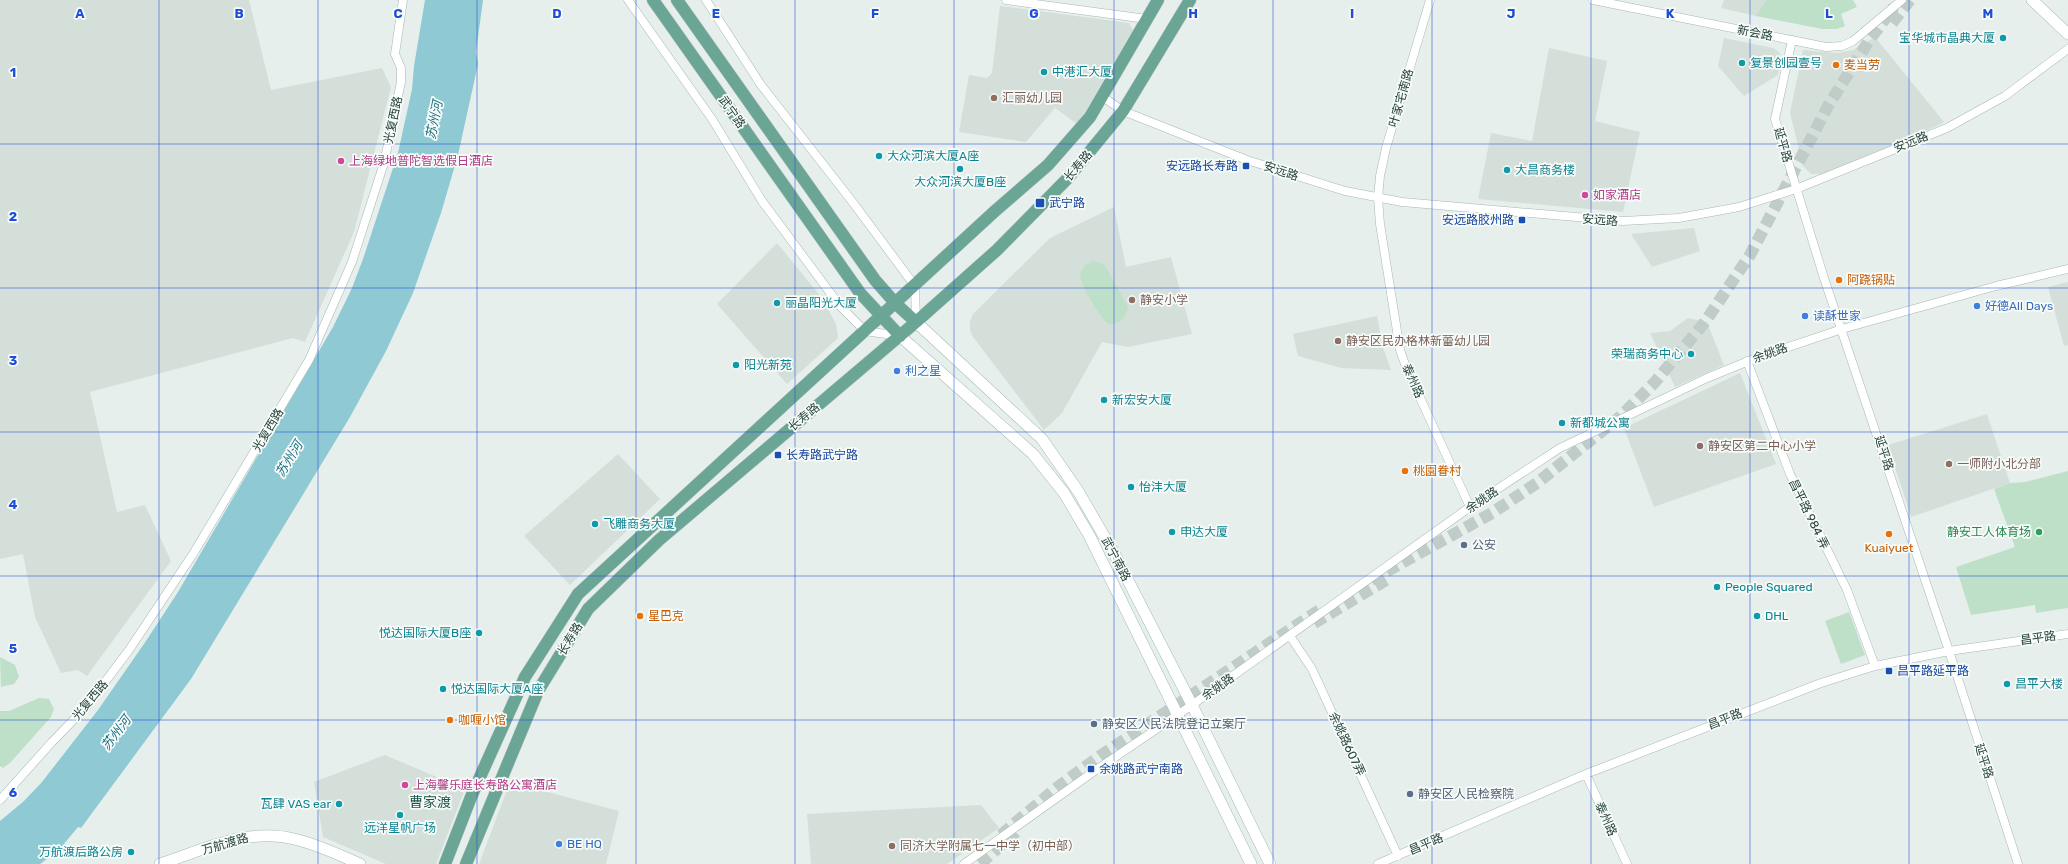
<svg xmlns="http://www.w3.org/2000/svg" width="2068" height="864" font-family="Rubik,'Noto Sans SC',sans-serif">
	<rect width="100%" height="100%" fill="#e6efeb"/>
	<!-- built -->
	<path fill="#d4dfda" d="M0,0H249L271,90L382,68L391,87L354,232L305,342L293,338L90,392L117,512L145,505L171,561L87,676L78,670L61,673L35,617L23,554L0,559Z
		M1724,0H1766L1756,16L1721,8Z
		M1000,6L1129,23L1133,30L1084,114L1077,124L1055,108L1026,142L959,132L969,75L987,78L992,73Z
		M1875,37L1944,122L1926,131L1823,174H1811L1803,166L1790,113L1803,50L1837,53L1853,50Z
		M1724,38L1773,48L1779,52L1781,58L1778,75L1744,96L1718,66Z
		M1549,48L1607,61L1595,121L1640,132L1623,212L1478,199L1491,133L1532,141Z
		M1114,207L1126,267L1171,257L1192,334L1128,347L1102,342L1062,413L1044,430L973,337L970,330V321L973,314L1050,238Z
		M1694,228L1700,251L1652,267L1631,234Z
		M777,243L822,298L836,324L838,338L787,384L717,304Z
		M2068,282V345L2064,346L2048,287Z
		M1377,316L1383,348L1391,370L1341,368L1298,356L1293,334Z
		M1688,318L1707,322L1724,365L1675,387L1650,333L1670,331Z
		M1740,373L1776,464L1654,507L1624,428Z
		M1987,414L2010,483L1911,517L1888,445Z
		M618,454L660,499L570,585L524,536Z
		M385,755L465,789L436,864H386L323,837L314,782Z
		M510,782L619,811L606,864H479Z
		M981,805L999,828L947,864H811L807,814Z"/>
	<!-- green -->
	<path fill="#bfe0c8" d="M1766,0H1853L1857,7L1841,14L1845,26L1837,29H1822L1756,16Z
		M1094,261L1105,265L1128,307C1126,317 1121,325 1109,324C1101,320 1083,289 1081,279C1078,270 1086,263 1094,261Z
		M2068,471V608L2036,613L2035,605L1971,615L1956,567L2015,547L1994,489L2010,483L2025,482Z
		M1849,612L1865,655L1841,664L1825,621Z
		M0,657L15,665L19,677L14,684L1,687Z
		M39,698L49,699L54,709L51,717L10,763L3,768L0,766V711H9Z"/>
	<!-- water -->
	<path fill="#8ec9d4" d="M425,0H483L476,52L478,64L458,155L441,213L413,293L386,351L350,417L191,679L81,828L78,827L58,851L40,864H0V821L24,801L42,782L98,710L146,641L178,592L333,327L352,288L363,259L398,153L412,89L414,66Z"/>
	<g fill="none" stroke-linecap="round" stroke-linejoin="round">
		<!-- highway-tunnel -->
		<path stroke="#bfccc8" stroke-width="12" stroke-dasharray="12 6" stroke-linecap="butt" d="M1892,23L1910,0
			M1371,580L1492,513L1537,483L1621,416L1655,382L1705,322L1750,255L1828,106L1870,39L1894,7
			M1314,623L1386,580
			M1001,835L1059,786L1100,756L1321,609
			M980,864L1016,832"/>
		<defs>
			<path id="street" d="M628,0L712,119L762,201L840,306L865,331L900,336
				M706,0L761,85L851,200L915,286L916,322
				M1006,0L1147,19
				M1430,0L1386,148L1380,176L1378,198L1380,224L1400,350L1406,367L1470,507
				M1593,0L1826,47L1842,46L1853,41L1902,0
				M1792,40L1775,119L1824,278L1949,651L2018,864
				M1103,97L1123,111L1247,160L1345,191L1402,202L1623,221L1679,218L1739,207L1796,189L1947,128L2005,96L2068,49
				M1747,361L1790,474L1847,590L1875,666
				M1290,636L1312,669L1398,856
				M1586,774L1627,864
				M0,800L52,742L87,706L129,650L193,554L309,360L352,262L384,163L401,82V68L395,54L403,0
				M964,864L1093,772L1192,705L1470,507L1560,448L1707,378L1756,358L1842,329L1996,286L2068,269
				M1378,864L1586,774L1821,683L1875,666L1949,651L2068,634"/>
			<path id="secondary" d="M2032,0L2068,34
				M916,322L1042,439L1078,491L1115,555L1192,705L1270,864
				M900,336L1033,454L1064,493L1089,535L1251,864
				M160,864C203,850 248,827 294,839C317,844 339,855 360,864"/>
			<path id="primary" d="M653,0L860,293L900,336
				M677,0L875,280L896,304L916,322
				M445,864L471,797L525,677L578,594L995,211L1048,165L1090,117L1158,0
				M466,864L538,691L588,609L659,540L916,322L997,250L1068,178L1123,111L1190,0"/>
		</defs>
		<!-- street casing -->
		<use href="#street" stroke="#a8b8b2" stroke-width="9"/>
		<!-- secondary casing -->
		<use href="#secondary" stroke="#a4bbb3" stroke-width="12"/>
		<!-- primary casing -->
		<use href="#primary" stroke="#c2cac8" stroke-width="13"/>
		<!-- street -->
		<use href="#street" stroke="#fff" stroke-width="8"/>
		<!-- secondary -->
		<use href="#secondary" stroke="#fff" stroke-width="11"/>
		<!-- primary -->
		<use href="#primary" stroke="#6aa596" stroke-width="12"/>
	</g>
	<!-- grid -->
	<path fill="none" stroke="#1d4ed8" stroke-width="1" stroke-opacity="0.55" d="M159,0V864M318,0V864M477,0V864M636,0V864M795,0V864M954,0V864M1114,0V864M1273,0V864M1432,0V864M1591,0V864M1750,0V864M1909,0V864M0,144H2068M0,288H2068M0,432H2068M0,576H2068M0,720H2068"/>
	<!-- markers -->
	<g fill="#0f9aa8" stroke="#f7fbf9" stroke-width="1.5">
		<circle cx="2003" cy="38" r="4"/>
		<circle cx="1742" cy="63" r="4"/>
		<circle cx="1044" cy="72" r="4"/>
		<circle cx="879" cy="156" r="4"/>
		<circle cx="960" cy="169" r="4"/>
		<circle cx="1507" cy="170" r="4"/>
		<circle cx="777" cy="303" r="4"/>
		<circle cx="1691" cy="354" r="4"/>
		<circle cx="736" cy="365" r="4"/>
		<circle cx="1104" cy="400" r="4"/>
		<circle cx="1562" cy="423" r="4"/>
		<circle cx="1131" cy="487" r="4"/>
		<circle cx="595" cy="524" r="4"/>
		<circle cx="1172" cy="532" r="4"/>
		<circle cx="1717" cy="587" r="4"/>
		<circle cx="1757" cy="616" r="4"/>
		<circle cx="479" cy="633" r="4"/>
		<circle cx="2007" cy="684" r="4"/>
		<circle cx="443" cy="689" r="4"/>
		<circle cx="339" cy="804" r="4"/>
		<circle cx="400" cy="815" r="4"/>
		<circle cx="131" cy="852" r="4"/>
	</g>
	<g fill="#e8710a" stroke="#f7fbf9" stroke-width="1.5">
		<circle cx="1836" cy="65" r="4"/>
		<circle cx="1839" cy="280" r="4"/>
		<circle cx="1405" cy="471" r="4"/>
		<circle cx="1889" cy="534" r="4"/>
		<circle cx="640" cy="616" r="4"/>
		<circle cx="450" cy="720" r="4"/>
	</g>
	<g fill="#8d6e63" stroke="#f7fbf9" stroke-width="1.5">
		<circle cx="994" cy="98" r="4"/>
		<circle cx="1132" cy="300" r="4"/>
		<circle cx="1338" cy="341" r="4"/>
		<circle cx="1700" cy="446" r="4"/>
		<circle cx="1949" cy="464" r="4"/>
		<circle cx="892" cy="846" r="4"/>
	</g>
	<g fill="#d1479c" stroke="#f7fbf9" stroke-width="1.5">
		<circle cx="341" cy="161" r="4"/>
		<circle cx="1585" cy="195" r="4"/>
		<circle cx="405" cy="785" r="4"/>
	</g>
	<g fill="#1a4fb4" stroke="#f7fbf9" stroke-width="1.5">
		<rect x="1242" y="162" width="8" height="8" rx="2"/>
		<rect x="1035" y="198" width="10" height="10" rx="2"/>
		<rect x="1518" y="216" width="8" height="8" rx="2"/>
		<rect x="774" y="451" width="8" height="8" rx="2"/>
		<rect x="1885" y="667" width="8" height="8" rx="2"/>
		<rect x="1087" y="765" width="8" height="8" rx="2"/>
	</g>
	<g fill="#3f7fe0" stroke="#f7fbf9" stroke-width="1.5">
		<circle cx="1977" cy="306" r="4"/>
		<circle cx="1805" cy="316" r="4"/>
		<circle cx="897" cy="371" r="4"/>
		<circle cx="559" cy="844" r="4"/>
	</g>
	<circle fill="#2e9e5b" stroke="#f7fbf9" stroke-width="1.5" cx="2039" cy="532" r="4"/>
	<g fill="#5c6f8a" stroke="#f7fbf9" stroke-width="1.5">
		<circle cx="1464" cy="545" r="4"/>
		<circle cx="1094" cy="724" r="4"/>
		<circle cx="1410" cy="794" r="4"/>
	</g>
	<g text-anchor="middle" dominant-baseline="central" stroke-width="3.5" stroke-linejoin="round" paint-order="stroke">
		<!-- street labels -->
		<g font-size="12" fill="#24423a" stroke="#f7fbf9">
			<text transform="translate(1755 33) rotate(11)">新会路</text>
			<text transform="translate(1401 98) rotate(-74)">叶家宅南路</text>
			<text transform="translate(732 112) rotate(55)">武宁路</text>
			<text transform="translate(393 120) rotate(-78)">光复西路</text>
			<text transform="translate(1911 142) rotate(-22)">安远路</text>
			<text transform="translate(1783 145) rotate(74)">延平路</text>
			<text transform="translate(1078 166) rotate(-50)">长寿路</text>
			<text transform="translate(1281 171) rotate(18)">安远路</text>
			<text transform="translate(1600 220) rotate(4)">安远路</text>
			<text transform="translate(1770 353) rotate(-19)">余姚路</text>
			<text transform="translate(1413 381) rotate(66)">泰州路</text>
			<text transform="translate(804 417) rotate(-40)">长寿路</text>
			<text transform="translate(268 430) rotate(-59)">光复西路</text>
			<text transform="translate(1884 453) rotate(72)">延平路</text>
			<text transform="translate(1482 500) rotate(-34)">余姚路</text>
			<text transform="translate(1809 514) rotate(64)">昌平路 984 弄</text>
			<text transform="translate(1116 559) rotate(62)">武宁南路</text>
			<text transform="translate(2038 638) rotate(-8)">昌平路</text>
			<text transform="translate(570 639) rotate(-59)">长寿路</text>
			<text transform="translate(1218 687) rotate(-35)">余姚路</text>
			<text transform="translate(90 700) rotate(-50)">光复西路</text>
			<text transform="translate(1725 719) rotate(-21)">昌平路</text>
			<text transform="translate(1347 744) rotate(65)">余姚路607弄</text>
			<text transform="translate(1984 761) rotate(72)">延平路</text>
			<text transform="translate(1606 819) rotate(66)">泰州路</text>
			<text transform="translate(225 844) rotate(-16)">万航渡路</text>
			<text transform="translate(1426 844) rotate(-23)">昌平路</text>
		</g>
		<!-- culture labels -->
		<g font-size="12" fill="#0d838f" stroke="#f7fbf9" text-anchor="start">
			<text x="1995" y="38" text-anchor="end">宝华城市晶典大厦</text>
			<text x="1750" y="63">复景创园壹号</text>
			<text x="1052" y="72">中港汇大厦</text>
			<text x="887" y="156">大众河滨大厦A座</text>
			<text x="1515" y="170">大昌商务楼</text>
			<text x="960" y="182" text-anchor="middle">大众河滨大厦B座</text>
			<text x="785" y="303">丽晶阳光大厦</text>
			<text x="1683" y="354" text-anchor="end">荣瑞商务中心</text>
			<text x="744" y="365">阳光新苑</text>
			<text x="1112" y="400">新宏安大厦</text>
			<text x="1570" y="423">新都城公寓</text>
			<text x="1139" y="487">怡沣大厦</text>
			<text x="603" y="524">飞雕商务大厦</text>
			<text x="1180" y="532">申达大厦</text>
			<text x="1725" y="587">People Squared</text>
			<text x="1765" y="616">DHL</text>
			<text x="471" y="633" text-anchor="end">悦达国际大厦B座</text>
			<text x="2015" y="684">昌平大楼</text>
			<text x="451" y="689">悦达国际大厦A座</text>
			<text x="331" y="804" text-anchor="end">瓦肆 VAS ear</text>
			<text x="400" y="828" text-anchor="middle">远洋星帆广场</text>
			<text x="123" y="852" text-anchor="end">万航渡后路公房</text>
		</g>
		<!-- food labels -->
		<g font-size="12" fill="#c56008" stroke="#f7fbf9" text-anchor="start">
			<text x="1844" y="65">麦当劳</text>
			<text x="1847" y="280">阿跷锅贴</text>
			<text x="1413" y="471">桃園眷村</text>
			<text x="1889" y="548" text-anchor="middle">Kuaiyuet</text>
			<text x="648" y="616">星巴克</text>
			<text x="458" y="720">咖喱小馆</text>
		</g>
		<!-- education labels -->
		<g font-size="12" fill="#785e54" stroke="#f7fbf9" text-anchor="start">
			<text x="1002" y="98">汇丽幼儿园</text>
			<text x="1140" y="300">静安小学</text>
			<text x="1346" y="341">静安区民办格林新蕾幼儿园</text>
			<text x="1708" y="446">静安区第二中心小学</text>
			<text x="1957" y="464">一师附小北分部</text>
			<text x="900" y="846">同济大学附属七一中学（初中部）</text>
		</g>
		<!-- hotel labels -->
		<g font-size="12" fill="#b23c85" stroke="#f7fbf9" text-anchor="start">
			<text x="349" y="161">上海绿地普陀智选假日酒店</text>
			<text x="1593" y="195">如家酒店</text>
			<text x="413" y="785">上海馨乐庭长寿路公寓酒店</text>
		</g>
		<!-- transit labels -->
		<g font-size="12" fill="#164399" stroke="#f7fbf9" text-anchor="start">
			<text x="1238" y="166" text-anchor="end">安远路长寿路</text>
			<text x="1049" y="203">武宁路</text>
			<text x="1514" y="220" text-anchor="end">安远路胶州路</text>
			<text x="786" y="455">长寿路武宁路</text>
			<text x="1897" y="671">昌平路延平路</text>
			<text x="1099" y="769">余姚路武宁南路</text>
		</g>
		<!-- shop labels -->
		<g font-size="12" fill="#366cbe" stroke="#f7fbf9" text-anchor="start">
			<text x="1985" y="306">好德All Days</text>
			<text x="1813" y="316">读酥世家</text>
			<text x="905" y="371">利之星</text>
			<text x="567" y="844">BE HQ</text>
		</g>
		<!-- leisure labels -->
		<g font-size="12" fill="#27864d" stroke="#f7fbf9" text-anchor="end">
			<text x="2031" y="532">静安工人体育场</text>
		</g>
		<!-- service labels -->
		<g font-size="12" fill="#4e5e75" stroke="#f7fbf9" text-anchor="start">
			<text x="1472" y="545">公安</text>
			<text x="1102" y="724">静安区人民法院登记立案厅</text>
			<text x="1418" y="794">静安区人民检察院</text>
		</g>
		<!-- water labels -->
		<g font-size="13" font-style="italic" fill="#1c6f80" stroke="#f7fbf9">
			<text transform="translate(434 120) rotate(-79)">苏州河</text>
			<text transform="translate(289 459) rotate(-59)">苏州河</text>
			<text transform="translate(116 733) rotate(-53)">苏州河</text>
		</g>
		<!-- quarter labels -->
		<g font-size="14" fill="#1f5548" stroke="#f7fbf9">
			<text x="430" y="802">曹家渡</text>
		</g>
	</g>
	<g font-size="13" text-anchor="middle" font-weight="bold" fill="#1d4ed8" stroke="#f7fbf9" stroke-width="3.5" stroke-linejoin="round" paint-order="stroke">
		<text x="80" y="18">A</text>
		<text x="239" y="18">B</text>
		<text x="398" y="18">C</text>
		<text x="557" y="18">D</text>
		<text x="716" y="18">E</text>
		<text x="875" y="18">F</text>
		<text x="1034" y="18">G</text>
		<text x="1193" y="18">H</text>
		<text x="1352" y="18">I</text>
		<text x="1511" y="18">J</text>
		<text x="1670" y="18">K</text>
		<text x="1829" y="18">L</text>
		<text x="1988" y="18">M</text>
		<text x="13" y="77">1</text>
		<text x="13" y="221">2</text>
		<text x="13" y="365">3</text>
		<text x="13" y="509">4</text>
		<text x="13" y="653">5</text>
		<text x="13" y="797">6</text>
	</g>
</svg>
